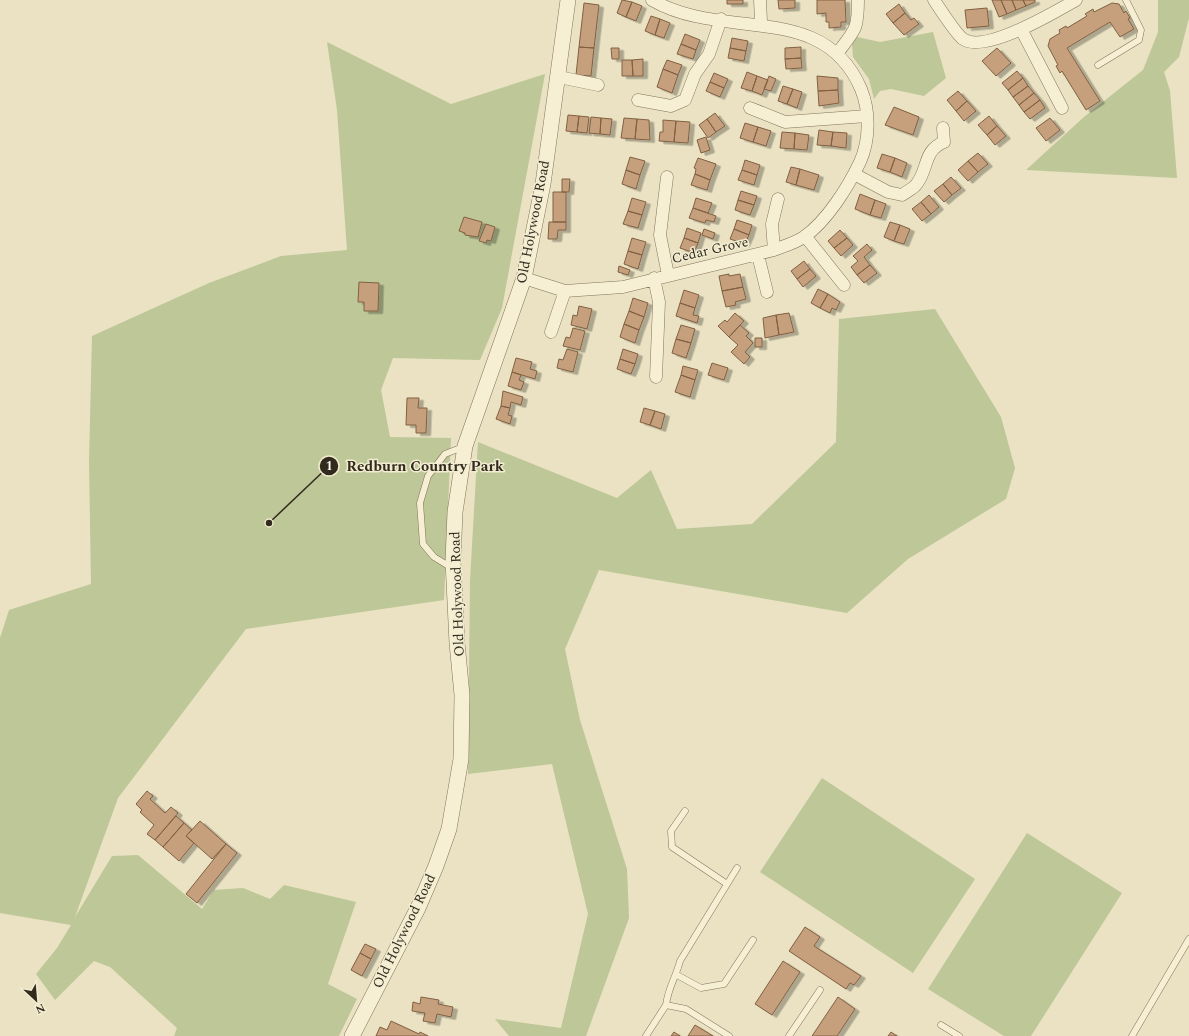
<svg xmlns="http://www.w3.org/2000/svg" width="1189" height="1036" font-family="Spectral,serif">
	<defs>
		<filter id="shadow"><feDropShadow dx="4.5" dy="2.5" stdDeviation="0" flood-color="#0004"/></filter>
	</defs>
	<rect width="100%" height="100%" fill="#eae2c2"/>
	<!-- green -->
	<path fill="#bdc797" d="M1158,0H1189V18L1179,57L1164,72L1170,91L1177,178L1026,170L1084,117L1143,70L1158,32Z
		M933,32L946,78L924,96L891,89L880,91L874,99L869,79L853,57L852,43L857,37L880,42Z
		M327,42L451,104L545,74L502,308L480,360L393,358L381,390L390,437L451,438L444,600L246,629L118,798L75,917L112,856L138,855L202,909L214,890L243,888L270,899L284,885L356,902L328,984L357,999L339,1036H174L177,1028L110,967L94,961L55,1000L36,974L57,948L71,925L0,913V638L9,610L91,584L89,461L92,336L209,283L281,256L347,250L337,110Z
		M935,309L1001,417L1015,468L1006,499L908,559L847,613L599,570L565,649L580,720L627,869L629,918L586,1036H509L495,1019L561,1028L588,914L552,764L468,774L470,580L478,442L617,498L651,470L677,529L752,524L836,442L839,319Z
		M822,778L975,879L913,973L760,872Z
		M1027,833L1122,893L1031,1036H1004L928,989Z"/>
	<!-- building -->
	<path fill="#c6a07b" stroke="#806042" filter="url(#shadow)" d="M622,0L632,2L626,17L617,13Z
		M727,0H743V4H727Z
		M778,0H795V8L779,9Z
		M817,0H845L846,22H841V27L829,28V22H826V13L817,14Z
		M992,0H1001L1007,14L999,17Z
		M1001,0H1012L1016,10L1007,14Z
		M1012,0H1023L1026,6L1016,10Z
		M1023,0H1035V2L1026,6Z
		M632,2L642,6L636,21L626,17Z
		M584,3L599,5L594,48L579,47Z
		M1112,3L1119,4L1124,13L1126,11L1130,18L1128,19L1134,29L1120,37L1110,22L1067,48L1100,101L1086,110L1062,71L1060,73L1056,66L1058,65L1048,46L1050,39L1060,33L1059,30L1066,26L1067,28L1087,16L1085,14L1093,9L1094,12Z
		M899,4L905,13L893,23L886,14Z
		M987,8L989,26L967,28L965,10Z
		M905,13L911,20L914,18L919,24L904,35L893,23Z
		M651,16L660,19L655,35L645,31Z
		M660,19L670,23L664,38L655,35Z
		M685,34L700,40L696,50L681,44Z
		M732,38L748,41L746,51L730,48Z
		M681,44L696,50L693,59L677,54Z
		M579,47L594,48L591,76L576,75Z
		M801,47V58L785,59V48Z
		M611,48H619V59H612Z
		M730,48L746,51L744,61L728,58Z
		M997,48L1011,63L996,76L982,61Z
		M801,58L802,68L786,69L785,59Z
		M643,59V76H633L632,60Z
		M622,60H632L633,76H622Z
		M667,60L682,65L678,75L663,69Z
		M663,69L678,75L672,93L657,87Z
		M1017,71L1023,78L1008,90L1002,83Z
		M747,72L757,76L752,91L741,88Z
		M714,73L728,79L724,88L710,82Z
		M757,76L768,80L762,95L752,91Z
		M769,76L776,79L771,91L764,89Z
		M817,76L838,78V90L818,91Z
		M1023,78L1028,86L1013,97L1008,90Z
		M710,82L724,88L720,97L706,91Z
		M783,86L793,89L787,104L778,101Z
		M1028,86L1034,93L1019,105L1013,97Z
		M793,89L802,92L797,108L787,104Z
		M838,90L839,103L819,106L818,91Z
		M958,91L967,101L956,111L947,100Z
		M1034,93L1040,100L1024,112L1019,105Z
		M1040,100L1045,108L1030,119L1024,112Z
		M967,101L976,111L964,121L956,111Z
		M894,107L919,117L913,135L885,125Z
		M715,113L725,126L716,132L707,119Z
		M568,115L579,116L577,132L566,131Z
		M579,116L589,117L587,133L577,132Z
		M989,116L997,126L987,135L978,125Z
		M591,117L601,118L600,134L589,133Z
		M601,118L612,119L610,135L600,134Z
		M624,118L637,119L635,139L621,138Z
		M1050,118L1060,130L1046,141L1036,128Z
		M637,119L649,120L650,140L635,139Z
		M707,119L716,132L708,138L699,125Z
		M663,120L676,121L674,142L659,141L660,132H663Z
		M676,121L690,122L688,143L674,142Z
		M745,123L758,127L753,142L740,138Z
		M997,126L1006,136L995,145L987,135Z
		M758,127L771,131L766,146L753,142Z
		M819,130L833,132L831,146L817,145Z
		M782,132L795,133L794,149L780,148Z
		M833,132L847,133L846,148L831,146Z
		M795,133L809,135L807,150L794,149Z
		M706,137L710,150L701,153L697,140Z
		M978,153L988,164L978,172L968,161Z
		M882,154L895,158L890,172L877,168Z
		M630,157L645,161L640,175L626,170Z
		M698,158L716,164L710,180L695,174L696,169L694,168Z
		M895,158L907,163L902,177L890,172Z
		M745,160L760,165L757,175L742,170Z
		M968,161L978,172L968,181L958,170Z
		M791,167L800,169L796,185L786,182Z
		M800,169L819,175L814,190L796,185Z
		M626,170L640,175L636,189L622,184Z
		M742,170L757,175L754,185L738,180Z
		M695,174L710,180L707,190L691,185Z
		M951,177L961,188L952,195L943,184Z
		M562,179H570L569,192H562Z
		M943,184L952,195L944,202L934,191Z
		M741,191L757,196L754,205L738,200Z
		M553,192H566V222H553Z
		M860,194L875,200L870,215L855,209Z
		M929,195L939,207L931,214L921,202Z
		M632,198L646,202L642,215L628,211Z
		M696,198L712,203L708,213L693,208Z
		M738,200L754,205L750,215L735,210Z
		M875,200L886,204L881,218L870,215Z
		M921,202L931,214L922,221L912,209Z
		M693,208L716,216L714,222L706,220L705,223L689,218Z
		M628,211L642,215L638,228L623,224Z
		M464,217L482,222L478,237L465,235V233L459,231Z
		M737,220L752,225L749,235L734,229Z
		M549,222H566V230H558L557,239H548Z
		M890,222L900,225L894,241L884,237Z
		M486,224L495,227L491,241L487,240L486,243L479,241Z
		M900,225L910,229L904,244L894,241Z
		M687,228L701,233L698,243L684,238Z
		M704,229L715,233L713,239L702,235Z
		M734,229L749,235L745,244L730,239Z
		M840,230L847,238L834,248L828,241Z
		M632,238L646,242L642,255L628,251Z
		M684,238L698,243L694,253L680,248Z
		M847,238L853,245L841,256L834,248Z
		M867,244L872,250L864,257L870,265L857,275L851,267L858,261L853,256Z
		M628,251L642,255L638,269L624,264Z
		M804,261L810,269L797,279L791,271Z
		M870,265L877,273L864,283L857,275Z
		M619,266L630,270L628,275L618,272Z
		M810,269L816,276L803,287L797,279Z
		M729,274V276L740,274L743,287L722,291L719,276Z
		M359,282L379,283L378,311H364V302H358Z
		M743,287L746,299L735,302L736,305L726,307L722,291Z
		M818,289L828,294L820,308L811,303Z
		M684,290L699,295L695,308L680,303Z
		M828,294L840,302L836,310L832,308L830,313L820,308Z
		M633,298L648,303L644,317L629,311Z
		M680,303L695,308L693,315L699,316L697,323L676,316Z
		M579,306L592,309L587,329L571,325L573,315L577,316Z
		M629,311L644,317L639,330L624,324Z
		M735,313L744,321L729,337L718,326L725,320L727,322Z
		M789,313L794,332L779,335L776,315Z
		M776,315L779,335L765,338L763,318Z
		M624,324L639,330L635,343L620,337Z
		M681,325L695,329L691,343L676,339Z
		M740,325L749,333L746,336L753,343L745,352L750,357L744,364L731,352L738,345L729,337Z
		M573,328L585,331L580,350L563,346L566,337L570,338Z
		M755,338H762V347H755Z
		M676,339L691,343L686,358L672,353Z
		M567,349L578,352L573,372L557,368L559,359L563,360Z
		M623,349L638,354L635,364L620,359Z
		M516,358L532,362L530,369L537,371L535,379L512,372Z
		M620,359L635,364L631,374L617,369Z
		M712,363L728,368L724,380L708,375Z
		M683,366L698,370L695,380L681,375Z
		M512,372L521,375L519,380L524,382L521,390L508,386Z
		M681,375L695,380L690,397L675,392Z
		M503,391L523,397L521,405L511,402L510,408L501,406Z
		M407,398H419L418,408H427L426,433H416V425H406Z
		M501,406L510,408L508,415L512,416L510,424L496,419Z
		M644,408L655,411L650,425L640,422Z
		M655,411L665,414L661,429L650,425Z
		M147,791L153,796L150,799L165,813L171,807L178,813L155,840L147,834L154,825L140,812L142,810L136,804Z
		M176,816L184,823L163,847L155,840Z
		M200,821L226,844L212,859L186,836Z
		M184,823L192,830L186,836L194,843L179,861L163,847Z
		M226,844L237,853L197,903L186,894Z
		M805,927L820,937L814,946L861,976L854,985L850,983L846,989L789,951Z
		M365,944L376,949L371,959L360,953Z
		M360,953L371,959L362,976L351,970Z
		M783,961L800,972L772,1015L755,1004Z
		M421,997L439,1000L438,1004L453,1007L451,1017L437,1014L435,1023L423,1021L425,1013L412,1011L413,1002L420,1004Z
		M838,997L855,1009L837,1036H812Z
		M391,1021L419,1034L420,1032L428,1036H376L380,1027L387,1030Z
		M695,1025L713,1036H688Z
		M674,1032L680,1036H671Z
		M891,1032L897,1036H888Z"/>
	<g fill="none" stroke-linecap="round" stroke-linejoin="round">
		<defs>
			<path id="service" d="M1098,65L1139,40L1141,30L1126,0
				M452,568L434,557L423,544L420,503L428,476L445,454L463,447
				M685,811L671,831L672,847L727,884
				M677,975L701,988L724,984L753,940
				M666,1005C668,988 676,977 680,961L737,868
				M941,1025L959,1036
				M646,1036L666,1005L686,1009L729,1036
				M789,1036L820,990
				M1132,1036L1189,939"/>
			<path id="minor" d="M760,0L761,21
				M934,0C940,9 956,34 963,39C985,54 1055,12 1076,0
				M1021,29L1062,108
				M839,51C856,29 858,28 858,0
				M559,77L598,85
				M638,100L671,106L685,100L695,74L709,54L721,19
				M750,108L785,122L867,116
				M854,174L888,192L902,195C906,192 912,189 915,186C929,171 922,151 944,142L943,128
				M667,177L660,235L668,275
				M805,236L844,285
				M774,250L772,224L778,199
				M758,255L767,292
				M524,278L565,291L623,287L774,250C784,246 795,243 804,237C827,221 848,187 860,162C870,140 870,111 861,89C823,0 725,42 652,0
				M654,278L659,302L656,377
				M551,332L565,291"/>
			<path id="tertiary" d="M352,1036L418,908L436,866L449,829L461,759L462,695L457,643L453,561L455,512L465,446L524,278L543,184L568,0"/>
		</defs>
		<!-- service casing -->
		<use href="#service" stroke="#83735b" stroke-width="7"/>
		<!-- minor casing -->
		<use href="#minor" stroke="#83735b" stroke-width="13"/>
		<!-- tertiary casing -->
		<use href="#tertiary" stroke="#83735b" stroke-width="16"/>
		<!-- service -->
		<use href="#service" stroke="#f6efd4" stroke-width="6"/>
		<!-- minor -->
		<use href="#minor" stroke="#f6efd4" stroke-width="12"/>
		<!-- tertiary -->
		<use href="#tertiary" stroke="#f6efd4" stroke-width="15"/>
	</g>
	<g text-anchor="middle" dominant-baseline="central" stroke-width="3" stroke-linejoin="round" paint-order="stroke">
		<!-- street labels -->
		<g font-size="14" fill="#332a1e" stroke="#f2ecd1">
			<text transform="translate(533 222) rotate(-79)">Old Holywood Road</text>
			<text transform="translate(710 250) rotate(-13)">Cedar Grove</text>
			<text transform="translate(457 594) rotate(-92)">Old Holywood Road</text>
			<text transform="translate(404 931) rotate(-64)">Old Holywood Road</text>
		</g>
	</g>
	<!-- callouts -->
	<path fill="none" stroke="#332a1e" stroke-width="1.5" d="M269 523L329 466"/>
	<g fill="#332a1e" stroke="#f2ecd1" stroke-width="1.5">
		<circle cx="269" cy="523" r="4"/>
		<circle cx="329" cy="466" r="10"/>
	</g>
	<g font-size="12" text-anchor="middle" font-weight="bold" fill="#fff">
		<text x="329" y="470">1</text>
	</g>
	<g font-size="15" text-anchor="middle" font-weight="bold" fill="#332a1e" stroke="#f2ecd1" stroke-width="3" stroke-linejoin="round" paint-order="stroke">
		<text x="425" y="471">Redburn Country Park</text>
	</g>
	<!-- north arrow -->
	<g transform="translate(36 1000) rotate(154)" stroke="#f2ecd1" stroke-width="3" paint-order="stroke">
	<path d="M0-3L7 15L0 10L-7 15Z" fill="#332a1e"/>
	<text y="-6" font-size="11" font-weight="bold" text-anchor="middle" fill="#332a1e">N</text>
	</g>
</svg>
